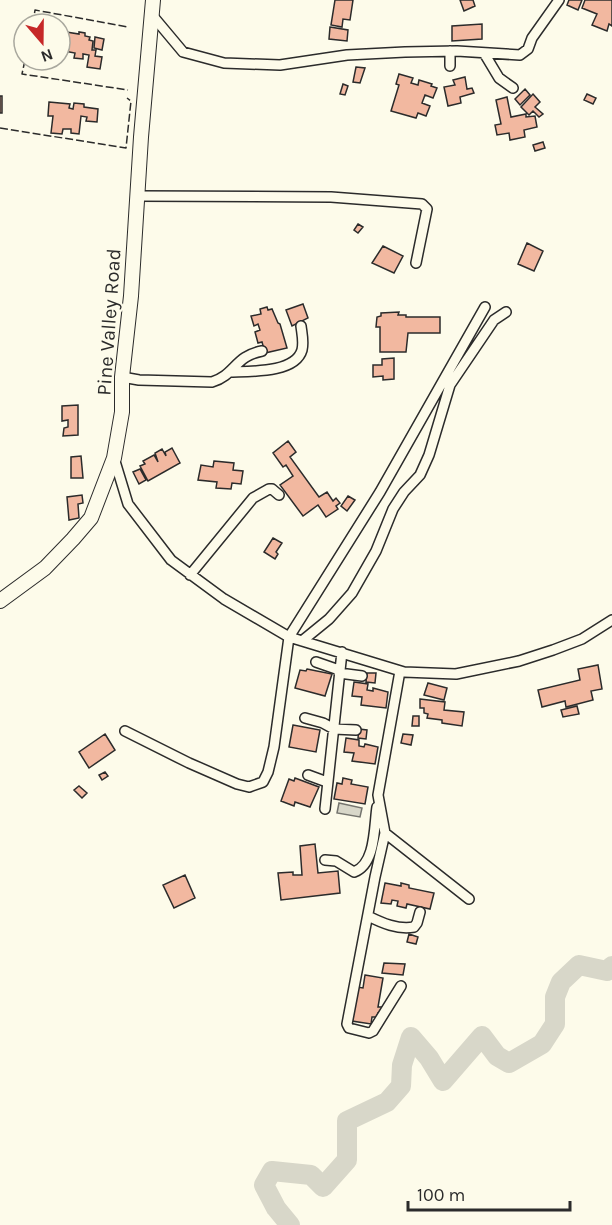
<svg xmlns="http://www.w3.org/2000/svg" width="612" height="1225" font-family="Karla,sans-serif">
	<rect width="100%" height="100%" fill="#fdfbea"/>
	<!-- water -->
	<path fill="#d8d7c9" stroke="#74746e" stroke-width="1.5" d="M339,803L362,808L360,817L337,813Z"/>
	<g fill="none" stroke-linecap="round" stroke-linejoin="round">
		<!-- river -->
		<path stroke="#d8d7c9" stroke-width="20" d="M290,1225L276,1208L264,1185L272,1171L311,1175L323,1187L347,1160V1121L387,1102L401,1086L402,1065L411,1037L429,1058L443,1081L482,1036L497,1056L509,1063L542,1044L555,1024V997L561,982L579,965L607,971L612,966"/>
	</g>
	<!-- building -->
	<path fill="#f2b8a0" stroke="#2b2b2b" stroke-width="1.5" d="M335,0H353L350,20L343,19L342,27L331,25Z
		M460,0H473L475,6L464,11Z
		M569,0H582L578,10L567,5Z
		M585,0H612V26L609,24L607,31L592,25L597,14L582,8Z
		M482,24V39L452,41V26Z
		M330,27L348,30L347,41L329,39Z
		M60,31L79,34V32L85,33V36L90,37L89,40L93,41L92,50H96L95,56L102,57L100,69L87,67L89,55L83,54V59L74,58L75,53L64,51L63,59L60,58Z
		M95,37L104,39L102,50L94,48Z
		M356,67L365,68L360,83L353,82Z
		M399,74L413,78L411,83L418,85L419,80L432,84L431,86L437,88L433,98L425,95L422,103L430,106L426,116L418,113L416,118L391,111L399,85L396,84Z
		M465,77L467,89L472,88L474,93L460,97L461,103L448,106L444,87L455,85L453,80Z
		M343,84L348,86L345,95L340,94Z
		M525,89L530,95L520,105L515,99Z
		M533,94L540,102L535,107L543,114L539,117L533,111L529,115L521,107Z
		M587,94L596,98L593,104L584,100Z
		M0,96H2V113H0Z
		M507,97L511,117L526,114V117L535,116L537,127L524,130L525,137L510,140L509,133L497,135L495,125L501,124L496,100Z
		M49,102L70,104L69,108L73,109L74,103L84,104V107L98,109L97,122L86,121L87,117L81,116L79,134L71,133V129H63L62,134L51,133L53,116H48Z
		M543,142L545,148L535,151L533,145Z
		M358,224L363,227L358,233L354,230Z
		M527,243L543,251L534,271L518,264Z
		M383,246L403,256L394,273L372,263Z
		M303,304L308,318L292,326L286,310Z
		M267,307L268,310L272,309L278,323L280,324L287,348L265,353L262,342L258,343L255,332L260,330L258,324L254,326L251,316L261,314L260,309Z
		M399,312L398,315H406V317H440V333H408L406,352H380V327H376L377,317L381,316V313Z
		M394,358V379L383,380V376L373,377V365H382V359Z
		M78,405V435L63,436L64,428L68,427V420L62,421V406Z
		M288,441L296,452L290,457L319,497L327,492L333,501L336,498L340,503L336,506L338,509L326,517L318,505L303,516L280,485L293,476L286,465L283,467L273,453Z
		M172,448L180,463L148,481L140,466L145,464L143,461L154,455L158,462L155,453L162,449L166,456L165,452Z
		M81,456L83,478H71V457Z
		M214,461L234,463L233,470L243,471L241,484L232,483L231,489L216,488L217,482L198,480L201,465L213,467Z
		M140,469L146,480L139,484L133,472Z
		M82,495L83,503L78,504L79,518L69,520L67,497Z
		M348,496L355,500L347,511L341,506Z
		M273,538L282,543L276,552L278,554L275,559L264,552Z
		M598,665L602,689L591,691L593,700L566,707L565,701L542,707L538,690L580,680L578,669Z
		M307,669L332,674L325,696L295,688L300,670L306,671Z
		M367,673H376L375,683L366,682Z
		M354,682L368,684L367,690L373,691V688L388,692L386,708L361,705L362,697L352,696Z
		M428,683L447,688L444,700L424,695Z
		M420,699L445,702L444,710L464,712L462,726L442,723V720L427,718L428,714L424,713V708H420Z
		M577,706L579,714L563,717L561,710Z
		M413,716H419V726H412Z
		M293,725L320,730L316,752L289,747Z
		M359,729L367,730L366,739L358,738Z
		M105,734L115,750L89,768L79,752Z
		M403,734L413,735L411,745L401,743Z
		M346,738L359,740V746L364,747L365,744L378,747L375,764L352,761L354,753L344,752Z
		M105,772L108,776L102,780L99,775Z
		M295,778L319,787L310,807L295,802L294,806L281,801L289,779L294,781Z
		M343,778L352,780L351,784L368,787L365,804L334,799L337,783L342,784Z
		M79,786L87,793L82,798L74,790Z
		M315,844L318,873L338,871L340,893L281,900L278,873L293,872V875H302L300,846Z
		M185,875L195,898L174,908L163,885Z
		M385,883L401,886V883L409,885V888L434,893L430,909L407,904L406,908L397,906L398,901L392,900L391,904L381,903Z
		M409,934L418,937L416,944L407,942Z
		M384,963L405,964L403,975L382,973Z
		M365,975L383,978L378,1007H382L381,1014L378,1013L377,1017H372L371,1024L352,1021L357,987L363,988Z"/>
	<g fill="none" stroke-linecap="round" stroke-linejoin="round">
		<defs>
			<path id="minor" d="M152,15L183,52L224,63L280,65L347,55L405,52L457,51L520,55L528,49L532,38L559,0
				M484,53L499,78L513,88
				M450,66V51
				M138,196L331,197L422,204L427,209L416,263
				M229,372C248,371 295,374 302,350C304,342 302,334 301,326
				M122,377L139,380L212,382C235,375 235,356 262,351
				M114,458L128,504L171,560L224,599L289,637L404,672L456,674L519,661L553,650L582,639L612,620
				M190,575L253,498L269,489H272L279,495
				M302,641L329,619L352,593L376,551L393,509L404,492L420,475L429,455L450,385L494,320L506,312
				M316,662L339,670
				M400,671L378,795L385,833L375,877L347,1024L349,1028L369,1033L373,1031L401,986
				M339,673L362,676
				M305,718L323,723L334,729L356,730
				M125,731L189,763L237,784L249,787L263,782L268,772L274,747L289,637L380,492L485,307
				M308,775L327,782
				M325,809L342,652
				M385,833L469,899
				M325,860L336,861L354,872C376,864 374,826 377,807
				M368,916C382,923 398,930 414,927L417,923L420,912"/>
			<path id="secondary" d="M0,601L45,568L73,539L91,518L114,458L122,412V377L131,296L141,137L153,0"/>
		</defs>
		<!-- minor casing -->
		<use href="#minor" stroke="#2b2b2b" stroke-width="12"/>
		<!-- secondary casing -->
		<use href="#secondary" stroke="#2b2b2b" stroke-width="16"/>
		<!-- minor -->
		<use href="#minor" stroke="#fdfbea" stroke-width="9"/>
		<!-- secondary -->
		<use href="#secondary" stroke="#fdfbea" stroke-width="14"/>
		<!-- fence -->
		<path stroke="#2b2b2b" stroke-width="1.5" stroke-dasharray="8 3" stroke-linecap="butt" d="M33,24L35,10L128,27
			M25,60L22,74L128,90
			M0,128L126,148L131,101L127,98"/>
	</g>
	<g text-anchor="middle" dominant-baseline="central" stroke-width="4.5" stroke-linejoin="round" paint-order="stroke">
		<!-- street labels -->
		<g font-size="20" fill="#2b2b2b" stroke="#fdfbea">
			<text transform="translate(109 322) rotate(-86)">Pine Valley Road</text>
		</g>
	</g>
	<!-- north arrow -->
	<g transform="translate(42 42) rotate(160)"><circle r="28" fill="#fdfbea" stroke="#a9a89e" stroke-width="1.5"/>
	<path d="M0-4.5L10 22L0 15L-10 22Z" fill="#c62828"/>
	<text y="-9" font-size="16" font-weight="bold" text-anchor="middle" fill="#2b2b2b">N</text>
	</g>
	<!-- scale -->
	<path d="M408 1201v9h162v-9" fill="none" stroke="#2b2b2b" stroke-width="3"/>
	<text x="417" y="1201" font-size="18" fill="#2b2b2b" stroke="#fdfbea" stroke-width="4.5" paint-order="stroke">100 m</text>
</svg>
